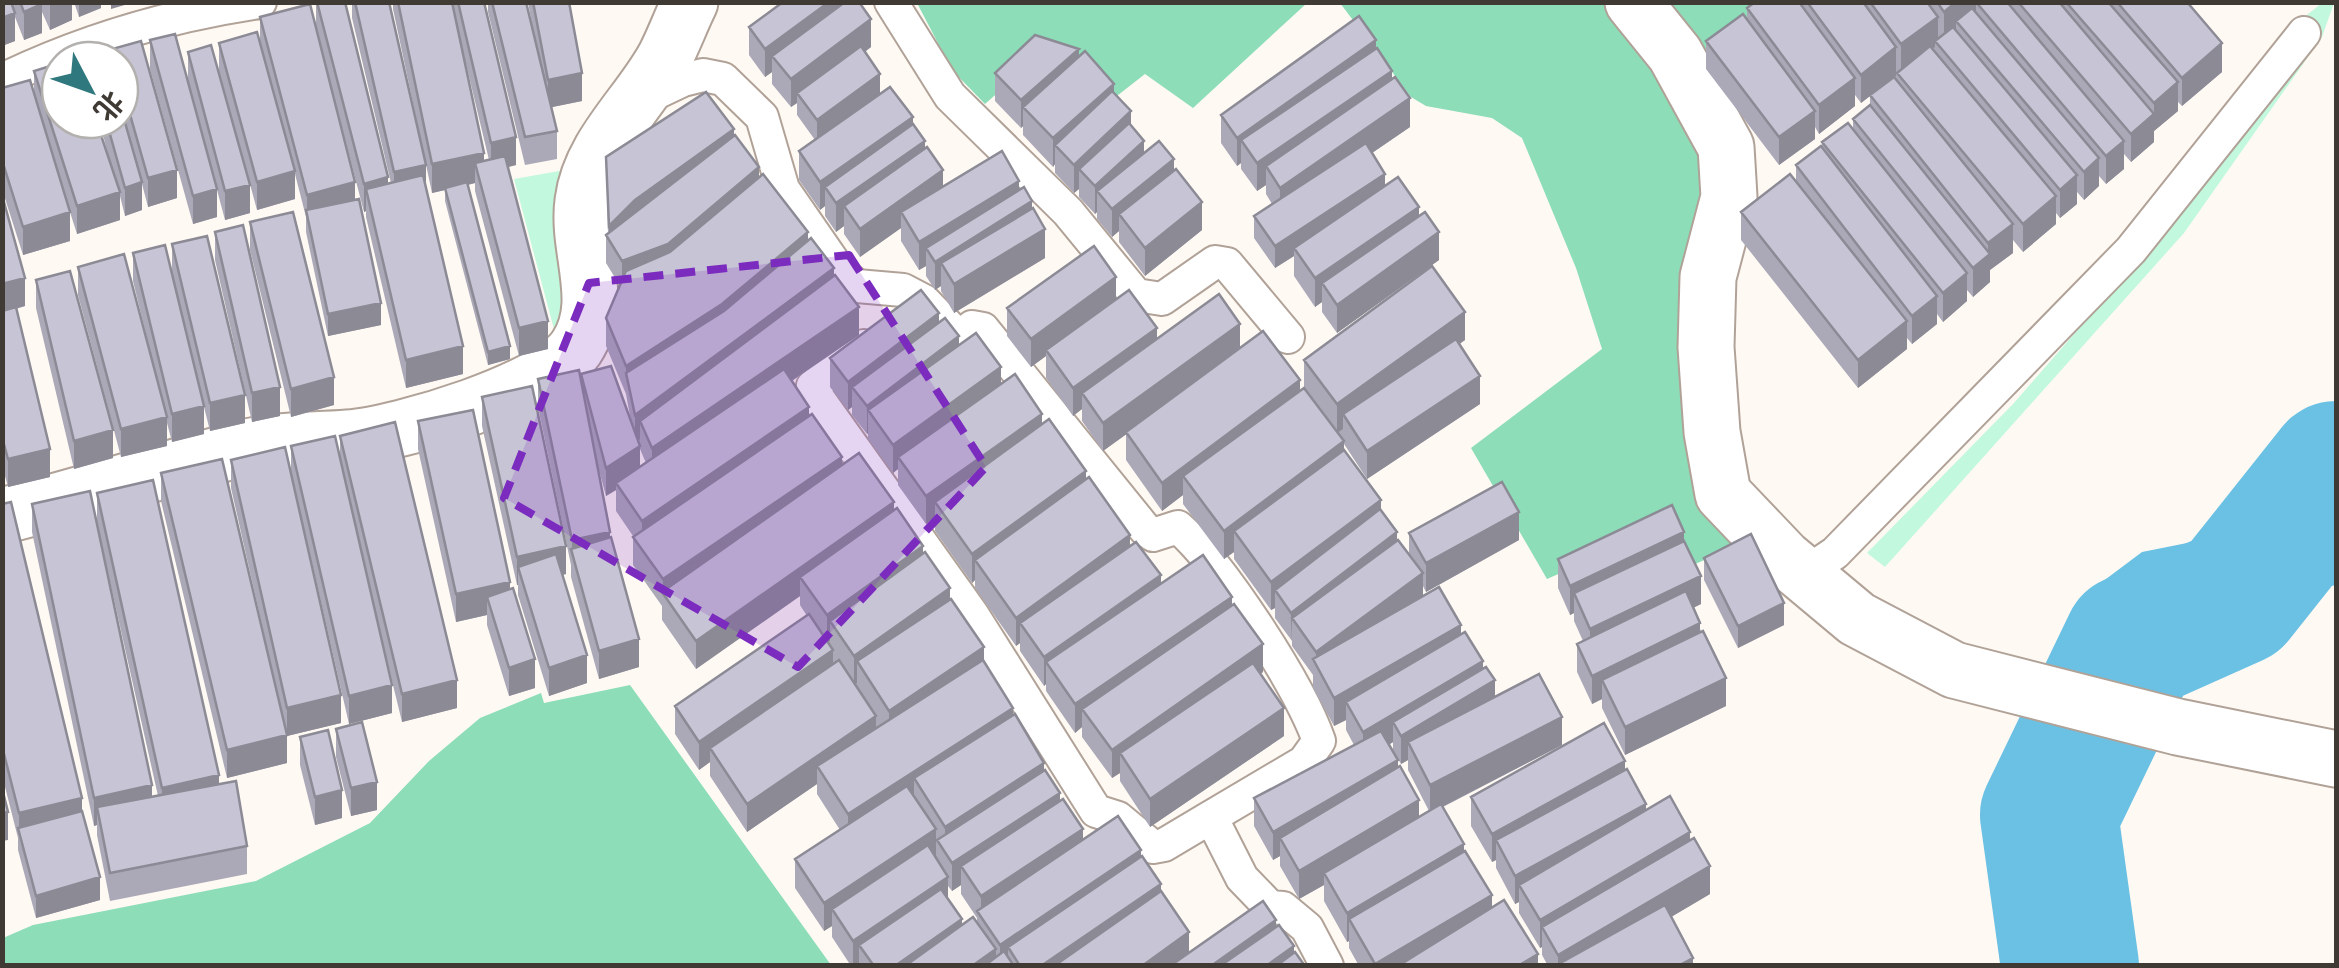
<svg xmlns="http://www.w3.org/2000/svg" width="2339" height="968" font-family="Karla,'Noto Sans SC',sans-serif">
	<rect width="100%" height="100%" fill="#fff9f4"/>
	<!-- green -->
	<path fill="#c2f8dd" d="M2322,3H2334L2322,37L2184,233L1885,567L1867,553L2013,404L2184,208L2298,22Z
		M576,168L559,348L514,179Z"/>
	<!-- forest -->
	<path fill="#8cddb8" d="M917,3H1307L1193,108L1145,74L1113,99L1038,57L985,104L952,70Z
		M1340,3H1608L1700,125L1747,541L1693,565L1672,524L1547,579L1471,448L1602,349L1576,268L1522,138L1492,118L1426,106L1411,97Z
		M1658,3H1783L1697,69Z
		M630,685L831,965H3V938L33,925L256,881L370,823L429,761L480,718L541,693L544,703Z"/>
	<!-- water -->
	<path fill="#6bc1e3" d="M2336,435V585L2274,599L2216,639L2180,656L2157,686L2066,654L2102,582L2142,552L2192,542L2243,522Z"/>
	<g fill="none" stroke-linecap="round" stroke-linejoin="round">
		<!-- river -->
		<path stroke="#6bc1e3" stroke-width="138" d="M2070,966L2049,815L2132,643L2235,597L2336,470"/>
		<defs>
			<path id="lane" d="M891,2L950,96L1068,212L1136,295L1162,299L1215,262L1227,264L1288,337
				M2,80C83,41 171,15 260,2
				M645,98L683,80L703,75L723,79L762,117L783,189L841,273L857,286L903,290L924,301L953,331L964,334L972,327L983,329L1145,529L1153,535L1178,527C1222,565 1300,686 1319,741L1304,762L1211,817L1242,878L1270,907L1283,908L1307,928L1327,966
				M864,346L813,386L815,394L972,614L1096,811L1118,818L1153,847L1164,845L1211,817
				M1804,574L1835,553L2131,250L2304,33"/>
			<path id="street" d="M1633,2L1675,54L1726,147L1729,197L1708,277L1706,347L1712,432L1723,494L1784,558L1857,619L1954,670L2178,727L2336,759
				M2,516C83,495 163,470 243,448C279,439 312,441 348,438C400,434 547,390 576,348C607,302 576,251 583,201C590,145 639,105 665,57C674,40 681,20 690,2"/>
		</defs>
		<!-- lane casing -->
		<use href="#lane" stroke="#b1a298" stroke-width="36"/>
		<!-- street casing -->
		<use href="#street" stroke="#b1a298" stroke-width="59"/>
		<!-- lane -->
		<use href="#lane" stroke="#fff" stroke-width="32"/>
		<!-- street -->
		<use href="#street" stroke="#fff" stroke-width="55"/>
	</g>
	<!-- wall -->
	<path fill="#aba9b7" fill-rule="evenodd" d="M2,2H72V20L50,30L42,12V33L24,40L15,17V41L2,46Z
		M74,2H101V8L79,17Z
		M316,2L388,183H391L352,18V2H389L463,374L406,388L366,217V211L364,212L316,28Z
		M393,2H452L454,15V2H484L516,165L508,167L548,349L519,356L475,191V183L468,185L510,359L488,365L445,201V190L432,193L393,9ZM455,18L489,160L484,161Z
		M488,2H526L535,41L528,2H569L582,101L551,107L557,131V159L525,165L488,12Z
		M1755,2H2187L2222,72L2182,106L2178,102V111L2154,131V142L2131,162L2124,154V169L2106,184L2099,176V186L2084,200L2077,192V204L2060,218L2056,213V224L2023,252L2013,240V253L1990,270V282L1973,297L1967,290V301L1943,322L1937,314V324L1912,344L1907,338V349L1858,388L1741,240V212L1796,181V165L1822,147V142L1853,129V119L1870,105V96L1861,103L1855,95V106L1819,134L1815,127V139L1779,165L1706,69V41L1747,19V8Z
		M260,17L355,200L381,325L328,336L306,232V217L295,174V199L257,210L219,71V43L260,45Z
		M749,27L871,47L865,52L880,94L913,124L925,148L943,187L1019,190L1032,208L1045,258L954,313L941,291V286L935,290L926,276V266L919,270L901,241V228L860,257L844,234V226L836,232L825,216V206L820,210L799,180V151L815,140L797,115V103L791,107L772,84V72L765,77L749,55Z
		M150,40L188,79V52L250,213L225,220L217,190V217L193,224L150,69Z
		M141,41L177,170V198L148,207L142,184V210L125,216L120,196V220L77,234L69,209L70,241L23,255L2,189V88L30,80L34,94V71L60,63V120H97L112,169L99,120H120V60H112V49Z
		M1376,49L1392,79L1410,127L1372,153L1385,186L1419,216L1439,260L1337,333L1322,312V302L1315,307L1294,276V256L1275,268L1254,238V216L1272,204L1266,194V185L1257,191L1241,169V163L1237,166L1221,143V115Z
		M1079,57L1114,93L1144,153L1174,171L1202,230L1145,276L1119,242V231L1112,237L1097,219V212L1095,214L1079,197V189L1074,193L1055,173V164L1053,167L1023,135V126L1021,128L995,101V73Z
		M734,136L759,177L834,276L859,335L792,381L809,416L842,465L894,510L923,554L1044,770L1060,801L1083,839L1141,857L1161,891L1189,952L1276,926L1294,953L1305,966H851L832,937V926L824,931L795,888V859L840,830L817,794V784L747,832L710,776V762L699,770L675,734V706L807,616L800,605V596L696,669L662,620V606L633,565V536L616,511V490L606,496L596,459L610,537L639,667L599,679L571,577V565L538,407V379L581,382V374L630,416L626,394L606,346V318L620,286L606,263V235L608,234L606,157ZM640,449L646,463L640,467ZM961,885V894L977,918V922L962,926L948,900V886L952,891Z
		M2,195L25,306L16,309L50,477L8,487L2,465Z
		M250,222L334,405L291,417L250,250Z
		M215,232L280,416L252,422L215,260Z
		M172,244L245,423L210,431L204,407V434L172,442L167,423V446L121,457L78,295V267L154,367L133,281V253L172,272Z
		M36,280L113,458L74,469L36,308Z
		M1116,300L1157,339L1240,348L1300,390L1304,388V360L1465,340L1459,344L1480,404L1367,479L1344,444V451L1381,511L1397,541L1409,554V533L1519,540L1426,592L1423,586V596L1461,634L1483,669L1495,697L1562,745L1443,807L1492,908L1538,966H1359L1349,948V941L1347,942L1324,901V885L1299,899L1280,866V856L1273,860L1254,826V798L1354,745L1346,730V720L1334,726L1313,688V675L1292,646V641L1275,618V608L1271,610L1234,559V552L1224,559L1183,504V495L1162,511L1126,460V434L1103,451L1082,421V409L1073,416L1046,378V356L1031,367L1007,336V308ZM1393,742V750L1401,764L1408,760V770L1429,811L1419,816L1389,745Z
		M939,322L959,345L1042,424L1086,479L1130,546L1161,584L1232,605L1263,672L1260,674L1284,736L1150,827L1120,781V773L1112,778L1082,737V727L1075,733L1046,691V684L1044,686L1020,651V643L1016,646L975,588V580L972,583L935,531V517L926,524L898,485V469L893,473L868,439V433L867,434L852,415V407L848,410L830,387V358Z
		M482,397L566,574L562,575L587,683L549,696L518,595V585H517L482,426Z
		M418,421L510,589L535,688L509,696L487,625V615L456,622L418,449Z
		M340,436L457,708L402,722L365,570L392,713L349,724L301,515L341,723L287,736V763L227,778L161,501V473L271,665L231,488V460L291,473V446L340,459Z
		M97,493L219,784L247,846V874L110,901L97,835V825L94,826L32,532V504L97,521ZM98,528L158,796L152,797Z
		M2,504L82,811L100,900L36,918L18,850V838L2,775Z
		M1684,541L1701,604L1693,608L1726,706L1625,755L1602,708V699L1592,704L1577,672V644L1583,641L1574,621V613L1570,615L1558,588V559Z
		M1704,558L1784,625L1738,648L1704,580Z
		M336,729L377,810L351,816L336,757Z
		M300,737L342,818L315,825L300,765Z
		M1625,770L1646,810L1690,840L1710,894L1671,917L1693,966H1548L1542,955V947L1540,948L1519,913V902L1515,904L1496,868V860L1492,862L1471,826V797Z"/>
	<!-- shaded-wall -->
	<path fill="#8b8a95" d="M50,2H72V20L50,30Z
		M79,2H101V8L79,17Z
		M111,2H135L111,9Z
		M829,2H855L772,56V72L765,77V49Z
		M1956,2H1976V15L1956,21V30L1944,40V12Z
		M42,4V33L24,40V12Z
		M15,13V41L2,46V18Z
		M1938,17V44L1935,41V47L1901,72V44Z
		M871,19V47L801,99L797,93V103L791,107V79Z
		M1376,40V68L1241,140V163L1237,166V138Z
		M2222,43V72L2182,106V78Z
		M1896,47V76L1861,103V75Z
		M1079,49V77L1023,107V126L1021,128V100Z
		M1392,71V99L1266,166V185L1257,191V163Z
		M582,73V101L548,108V80Z
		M880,74V96L817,142V120Z
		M1855,78V106L1819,134V105Z
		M2178,82V111L2154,131V142L2131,162V134L2154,114V103Z
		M1114,84V112L1055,145V164L1053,167V138Z
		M1410,98V127L1280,216V188Z
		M1131,111V139L1079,169V189L1074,193V165Z
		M1815,111V139L1779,165V137Z
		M913,117V145L825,187V206L820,210V182Z
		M734,129V157L609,241V226L635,200Z
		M516,137V165L491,171V143Z
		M925,141V169L844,206V226L836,232V203Z
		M1144,141V169L1097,191V212L1095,214V186Z
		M2124,141V169L2106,184V156Z
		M484,153V182L475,163V183L432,193V164Z
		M2099,158V186L2084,200V172Z
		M1174,159V187L1119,214V231L1112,237V209Z
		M426,165V193L394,200V172Z
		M759,167V195L622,289V261Z
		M177,170V198L148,207V178Z
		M943,170V198L901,212V228L860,257V229Z
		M295,171V199L257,210V182Z
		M1385,174V197L1294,248V256L1275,268V246Z
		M2077,175V204L2060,218V190Z
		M388,177V205L366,189V211L364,212V184Z
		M1019,181V209L1032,201V229L941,263V286L935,290V262L926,248V266L919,270V242Z
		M142,182V210L125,216V188Z
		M355,182V210L307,218V195Z
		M250,185V213L225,220V191Z
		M217,189V217L193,224V196Z
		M120,192V220L77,234V206Z
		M2056,196V224L2023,252V224Z
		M1202,202V230L1145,276V248Z
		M1419,207V235L1322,283V302L1315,307V278Z
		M70,212V241L23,255V227Z
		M2013,224V253L1990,270V282L1973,297V268L1988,256V243Z
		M1045,229V258L954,313V284Z
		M808,232V260L626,373V395V366Z
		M1439,232V260L1337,333V305Z
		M834,268V297L640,421V439L635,443V415Z
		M1967,273V301L1943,322V293Z
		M1116,277V305L1046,350V356L1031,367V339Z
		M25,278V306L2,312V284Z
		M1937,296V324L1912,344V316Z
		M381,303V325L328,336V314Z
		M859,307V335L652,476V448Z
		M1465,312V340L1349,424L1343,414V429L1337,433V404Z
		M939,313V341L852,387V407L848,410V382Z
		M548,321V349L519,356V328Z
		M1907,321V349L1858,388V360Z
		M1240,324V353L1103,451V423Z
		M1157,328V356L1082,393V409L1073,416V388Z
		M959,336V365L868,410V433L867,434V406Z
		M463,346V374L406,388V360Z
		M510,346V359L488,365V352Z
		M1001,367V395L898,457V469L893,473V445Z
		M1480,376V404L1367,479V451Z
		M334,377V405L291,417V389Z
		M1300,380V408L1183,476V495L1162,511V483Z
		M280,387V416L252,422V393Z
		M245,395V423L210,431V403Z
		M204,406V434L172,442V414Z
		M809,407V435L642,549V521Z
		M1042,414V442L935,502V517L926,524V496Z
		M167,417V446L121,457V429Z
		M113,430V458L74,469V441Z
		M1344,441V469L1234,531V552L1224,559V531Z
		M640,446V474L616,483V490L606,496V468Z
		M50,449V477L8,487V459Z
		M842,457V486L663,594V579Z
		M1086,471V499L975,560V580L972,583V554Z
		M1381,500V528L1275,590V608L1271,610V582Z
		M894,502V530L800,577V596L696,669V641Z
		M1519,512V540L1426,592V563Z
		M610,532V560L572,552V540Z
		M1397,532V560L1292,618L1291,641V613Z
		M1684,532V560L1574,593V613L1570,615V586Z
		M1130,535V563L1020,623V643L1016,646V618Z
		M566,546V574L524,584L518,567V585H517V557Z
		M923,546V575L830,621V641L827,643V615Z
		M1423,573V601L1316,666V652Z
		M1161,575V603L1046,662V684L1044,686V657Z
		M1701,576V604L1590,657V629Z
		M510,582V610L487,597V615L456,622V594Z
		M950,588V617L857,661V683L854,685V656Z
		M1232,597V625L1082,709V727L1075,733V704Z
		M1784,603V625L1738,648V626Z
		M1700,623V651L1602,680V699L1592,704V676Z
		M1461,625V653L1346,702V720L1334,726V698Z
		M639,639V667L599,679V651Z
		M1263,644V672L1129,766L1120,753V773L1112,778V750Z
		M984,647V675L889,739V711Z
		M833,650V678L710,748V762L699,770V742Z
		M587,655V683L549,696V668Z
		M535,659V688L509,696V668Z
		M1483,661V687L1495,680V708L1408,742V760L1401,764V736L1393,722V742L1363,760V732Z
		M1726,678V706L1625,755V727Z
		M457,680V708L402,722V694Z
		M392,685V713L349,724V696Z
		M341,695V723L287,736V763L227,778V750L287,735V708Z
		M1013,708V736L914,778V800L848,842V814Z
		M1284,708V736L1150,827V799Z
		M876,716V744L817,766V784L747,832V804Z
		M1562,717V745L1430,813V785Z
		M1398,760V788L1280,838V856L1273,860V832Z
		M1625,761V789L1496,840V860L1492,862V834Z
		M1044,763V791L945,855V827Z
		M219,775V803L162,816V788Z
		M377,782V810L351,816V788Z
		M152,785V813L97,807V825L94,826V798Z
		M342,790V818L315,825V797Z
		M1060,793V821L961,866V885L952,891V863Z
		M82,798V826L19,831V813Z
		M1419,800V828L1324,873V885L1299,899V871Z
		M1646,804V832L1519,885V902L1515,904V876Z
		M8,812V840L2,841V813Z
		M936,829V858L832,909V926L824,931V903Z
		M1083,829V857L981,918V896Z
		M1690,832V860L1542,927V947L1540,948V920Z
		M1464,844V872L1349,919V941L1347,942V913Z
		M1141,850V878L1008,947V966H1000V945Z
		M1710,866V894L1588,966H1558V955Z
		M100,877V900L36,918V896Z
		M948,877V905L859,945V964L853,966V941Z
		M1161,884V912L1082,966H1041Z
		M1492,895V923L1420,966H1375V964Z
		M962,919V947L936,966H895Z
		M1276,920V948L1251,966H1211Z
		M1189,932V960L1182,966H1142Z
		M1294,946V966H1266Z
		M996,949V966H972Z
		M1538,954V966H1518Z
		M1693,958V966H1678Z"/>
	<!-- building -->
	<path fill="#c7c5d5" stroke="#8b8a95" stroke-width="2.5" d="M2,2H11L15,13L2,18Z
		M20,2H41L42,4L24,12Z
		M317,2H345L388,177L364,184Z
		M355,2H389L426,165L394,172Z
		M398,2H452L484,153L432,164Z
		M458,2H484L516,137L491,143Z
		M492,2H526L557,131L525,137Z
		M533,2H569L582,73L548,80Z
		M783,2H829L765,49L749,27Z
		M845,2H859L871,19L791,79L772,56Z
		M1755,2H1799L1855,78L1819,105L1747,8Z
		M1807,2H1863L1896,47L1861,75Z
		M1870,2H1927L1938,17L1901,44Z
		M1937,2H1956L1944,12Z
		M1976,2H2007L2124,141L2106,156Z
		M2018,2H2059L2154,114L2131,134Z
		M2066,2H2108L2178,82L2154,103Z
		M2117,2H2187L2222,43L2182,78Z
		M310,4L355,182L307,195L260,17Z
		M1972,8L2099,158L2084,172L1956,21Z
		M1743,14L1815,111L1779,137L1706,41Z
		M1359,16L1376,40L1237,138L1221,115Z
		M1953,27L2077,175L2060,190L1935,41Z
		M257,32L295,171L257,182L219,43Z
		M175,34L217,189L193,196L150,40Z
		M1035,35L1079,49L1021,100L995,73Z
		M141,41L177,170L148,178L120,79V60H115L112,49Z
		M211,45L250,185L225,191L188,52Z
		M861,46L880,74L817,120L797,93Z
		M1930,46L2056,196L2023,224L1897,73Z
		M1377,48L1392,71L1257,163L1241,140Z
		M104,49L107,60H90L88,54Z
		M1085,51L1114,84L1053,138L1023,107Z
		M60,63V120H96L120,192L77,206L34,71Z
		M1395,77L1410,98L1280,188L1266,166Z
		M1894,77L2013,224L1988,243L1870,95Z
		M30,80L70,212L23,227L2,160V88Z
		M890,87L913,117L820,182L799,151Z
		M1112,91L1131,111L1074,165L1055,145Z
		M706,92L734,129L635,200L609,226L606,157Z
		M120,105L142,182L125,188L106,120H120Z
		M1870,105L1990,254L1973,268L1853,119Z
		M1129,123L1144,141L1095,186L1079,169Z
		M1848,123L1967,273L1943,293L1822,142Z
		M913,124L925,141L836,203L825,187Z
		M735,135L759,167L668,244L622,261L606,235Z
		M1159,141L1174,159L1112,209L1097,191Z
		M1366,143L1385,174L1275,246L1254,216Z
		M1821,146L1937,296L1912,316L1796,165Z
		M927,147L943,170L860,229L844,206Z
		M1002,151L1019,181L919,242L901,212Z
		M505,156L548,321L519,328L475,163Z
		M1176,169L1202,202L1145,248L1119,214Z
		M763,174L808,232L722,304L626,366L606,318L626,271L670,252Z
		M1790,174L1907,321L1858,360L1741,212Z
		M423,175L463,346L406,360L366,189Z
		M1398,177L1419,207L1315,278L1294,248Z
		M467,182L510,346L488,352L445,188Z
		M1024,187L1032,201L935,262L926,248Z
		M2,195L25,278L2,284Z
		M359,199L381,303L328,314L306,210Z
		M1033,208L1045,229L954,284L941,263Z
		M293,212L334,377L291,389L250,222Z
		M1425,212L1439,232L1337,305L1322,283Z
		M243,225L280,387L252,393L215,232Z
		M207,236L245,395L210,403L172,244Z
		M811,238L834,268L635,415L626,373L724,311Z
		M165,245L204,406L172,414L133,253Z
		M1094,246L1116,277L1031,339L1007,308Z
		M124,254L167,417L121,429L78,267Z
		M1432,266L1465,312L1337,404L1304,360Z
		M70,271L113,430L74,441L36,280Z
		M835,275L859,307L652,448L640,421Z
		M921,290L939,313L848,382L830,358Z
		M1129,290L1157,328L1073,388L1046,350Z
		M1219,294L1240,324L1103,423L1082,393Z
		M16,307L50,449L8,459L2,437V311Z
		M945,318L959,336L867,406L852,387Z
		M1263,331L1300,380L1162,483L1126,432Z
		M976,333L1001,367L893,445L868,410Z
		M1456,339L1480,376L1367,451L1343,414Z
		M611,366L640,446L606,468L581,374Z
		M784,369L809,407L642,521L616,483Z
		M579,370L610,532L572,540L538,379Z
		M1015,374L1042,414L926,496L898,457Z
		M532,386L566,546L517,557L482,397Z
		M1304,388L1344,441L1224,531L1183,476Z
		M473,410L510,582L456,594L418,421Z
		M812,414L842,457L663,579L633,537Z
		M1049,419L1086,471L972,554L935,502Z
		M395,422L457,680L402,694L340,436Z
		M335,436L392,685L349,696L291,446Z
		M285,447L341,695L287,708L231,460Z
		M1344,450L1381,500L1271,582L1234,531Z
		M859,453L894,502L696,641L662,592Z
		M222,459L287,735L227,750L161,473Z
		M1089,477L1130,535L1016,618L975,560Z
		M153,480L219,775L162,788L97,493Z
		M1502,482L1519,512L1426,563L1409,533Z
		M90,491L152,785L94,798L32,504Z
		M11,502L82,798L19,813L2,746V504Z
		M1672,505L1684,532L1570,586L1558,559Z
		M897,508L923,546L827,615L800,577Z
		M1380,509L1397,532L1291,613L1275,590Z
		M1751,534L1784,603L1738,626L1704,558Z
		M611,537L639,639L599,651L571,549Z
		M1398,540L1423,573L1316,652L1292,618Z
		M1684,541L1701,576L1590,629L1574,593Z
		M1136,542L1161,575L1044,657L1020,623Z
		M925,552L950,588L854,656L830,621Z
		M556,554L587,655L549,668L518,567Z
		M1203,555L1232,597L1075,704L1046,662Z
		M1439,587L1461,625L1334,698L1313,659Z
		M513,588L535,659L509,668L487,597Z
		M1686,591L1700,623L1592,676L1577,644Z
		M951,599L984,647L889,711L857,661Z
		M1234,604L1263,644L1112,750L1082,709Z
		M809,614L833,650L699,742L675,706Z
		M1703,631L1726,678L1625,727L1602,680Z
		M1465,632L1483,661L1363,732L1346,702Z
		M839,660L876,716L747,804L710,748Z
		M983,660L1013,708L848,814L817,766Z
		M1253,663L1284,708L1150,799L1120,753Z
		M1486,667L1495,680L1401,736L1393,722Z
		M1539,674L1562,717L1430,785L1408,742Z
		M1015,714L1044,763L945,827L914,778Z
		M362,722L377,782L351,788L336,729Z
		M1604,723L1625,761L1492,834L1471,797Z
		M328,730L342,790L315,797L300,737Z
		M1381,731L1398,760L1273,832L1254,798Z
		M1400,766L1419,800L1299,871L1280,838Z
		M1627,769L1646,804L1515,876L1496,840Z
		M1045,770L1060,793L952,863L937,840Z
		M236,781L247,846L110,873L97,807Z
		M907,786L936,829L824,903L795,859Z
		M2,788L8,812L2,813Z
		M1670,796L1690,832L1540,920L1519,885Z
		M1063,799L1083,829L981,896L961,866Z
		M1441,804L1464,844L1347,913L1324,873Z
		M82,811L100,877L36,896L18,828Z
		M1118,816L1141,850L1000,945L977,911Z
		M1694,838L1710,866L1558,955L1542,927Z
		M928,845L948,877L853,941L832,909Z
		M1465,851L1492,895L1375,964L1349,919Z
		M1142,856L1161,884L1041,966H1020L1008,947Z
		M941,889L962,919L895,966H874L859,945Z
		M1161,891L1189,932L1142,966H1054Z
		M1504,900L1538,954L1518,966H1398Z
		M1263,901L1276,920L1211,966H1170Z
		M1665,905L1693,958L1678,966H1555Z
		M973,917L996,949L972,966H905Z
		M1279,925L1294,946L1266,966H1220Z
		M1004,951L1014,966H984Z
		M1295,952L1305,966H1276Z"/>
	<!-- marked area -->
	<path fill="#7b2cbf" fill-opacity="0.2" stroke="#7b2cbf" stroke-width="8" stroke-dasharray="20 12" stroke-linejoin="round" d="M849,255L986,467L798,667L504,498L589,283Z"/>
	<!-- border -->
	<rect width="2339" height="968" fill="none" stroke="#403a35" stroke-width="10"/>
	<!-- north arrow -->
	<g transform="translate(90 90) rotate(131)"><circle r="48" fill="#ffffff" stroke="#b3b0ae" stroke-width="2.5"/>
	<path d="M0-8L18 38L0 25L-18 38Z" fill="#2f787d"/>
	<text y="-15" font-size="28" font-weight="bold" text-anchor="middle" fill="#403a35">北</text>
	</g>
</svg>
